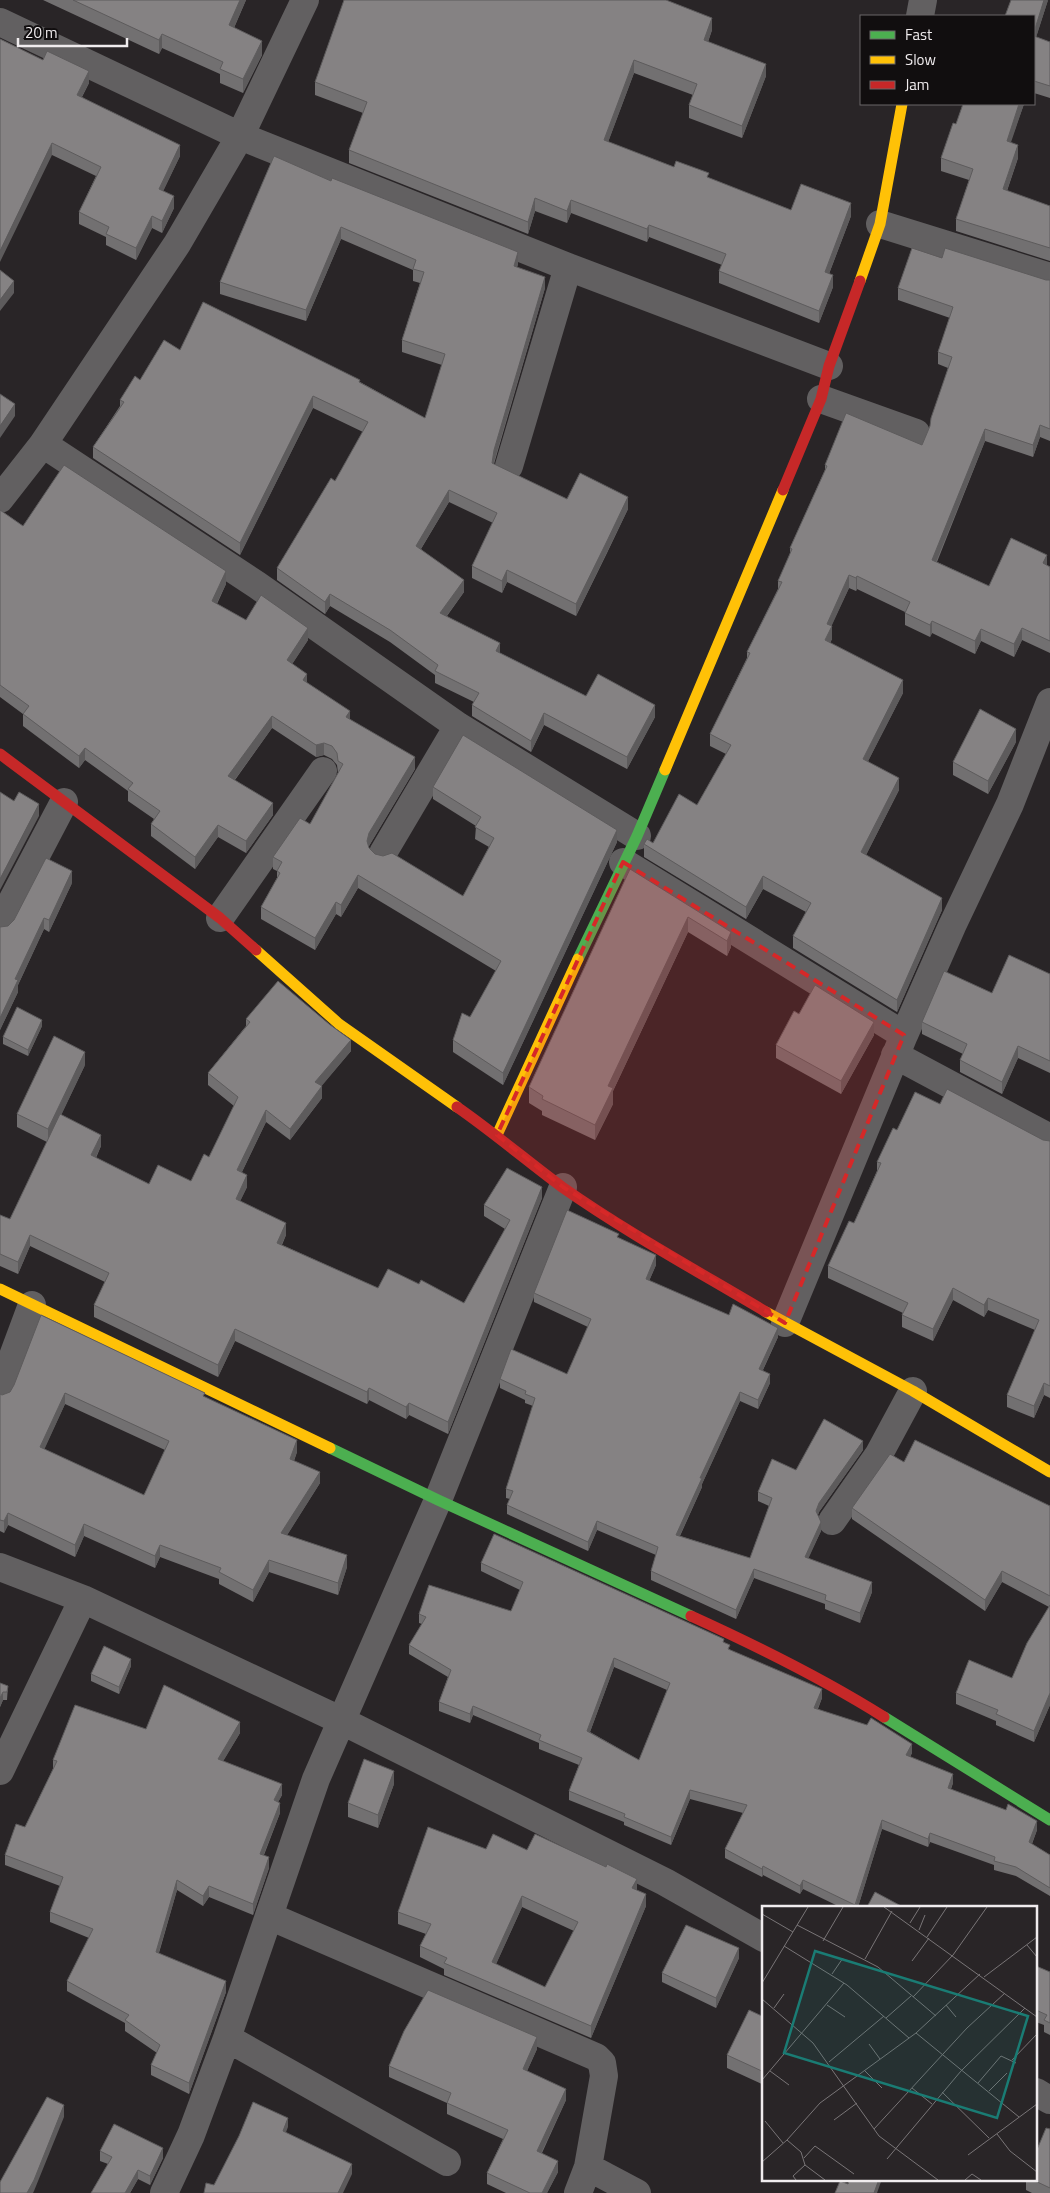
<svg xmlns="http://www.w3.org/2000/svg" width="1050" height="2193" font-family="'Titillium Web',sans-serif">
	<rect width="100%" height="100%" fill="#292527"/>
	<g fill="none" stroke-linecap="round" stroke-linejoin="round">
		<!-- street -->
		<path stroke="#626061" stroke-width="28" d="M920,16L923,0
			M0,22L240,136L568,267L829,366
			M880,224L1050,277
			M821,399L916,433
			M43,444L257,585L458,726L637,836
			M509,466L568,267
			M0,499L43,444L177,244L240,136L305,0
			M383,853L458,726
			M623,862L904,1035
			M220,918L323,771
			M0,924L64,802
			M895,1055L1050,1138
			M785,1323L904,1035L952,926L1010,804L1050,702
			M0,1391L32,1305
			M832,1521L879,1454L913,1391
			M0,1567L83,1599L340,1720L665,1882L764,1938
			M0,1771L83,1599
			M269,1916L596,2057L602,2063L604,2076L588,2167L578,2193
			M227,2038L447,2162
			M1036,2092L1050,2100
			M588,2167L637,2193
			M164,2193L191,2135L227,2038L316,1779L438,1500L563,1187"/>
		<!-- fast -->
		<path stroke="#4caf50" stroke-width="11" d="M578,959L637,836L665,770
			M330,1448L438,1500L691,1616
			M884,1717L1050,1820"/>
		<!-- slow -->
		<path stroke="#ffc107" stroke-width="11" d="M860,281L880,224L902,104
			M665,770L783,490
			M256,950L339,1024L457,1107
			M497,1135L578,959
			M0,1289L330,1448
			M766,1312L913,1391L1050,1472"/>
		<!-- jam -->
		<path stroke="#c62828" stroke-width="11" d="M783,490L821,399L829,366L860,281
			M0,754L220,918L256,950
			M457,1107C493,1132 527,1161 562,1187C626,1232 699,1272 766,1312
			M691,1616C757,1646 822,1678 884,1717"/>
	</g>
	<!-- wall -->
	<path fill="#727071" fill-rule="evenodd" d="M43,0H246L234,28L262,55L243,93L220,83V74L162,48L159,54Z
		M1048,0L1036,37L1050,42V98L1034,93V16Z
		M712,30L708,42L766,76L742,138L689,118V105L693,95L634,73L608,142L674,167L709,178L791,210L851,216L829,274L833,287L819,323L719,283V271L722,265L649,237L647,242L571,213L567,223L535,211L528,234L349,163V150L363,113L315,95V82Z
		M0,39L89,83L82,97L180,156L163,191L174,208L162,233L152,228L136,260L106,245V237L79,224V212L96,176L52,155Z
		M963,104H1024L1010,143L1018,158L1007,191L1050,206V261L956,231V219L969,180L941,171V158L956,124Z
		M274,156L518,264L517,267L545,288L494,464L567,499L628,509L607,553L576,616L507,582L502,593L472,578V566L493,523L449,502L421,549L464,592L447,616L500,653L586,696L655,717L627,769L544,725L531,752L472,716V705L474,702L435,683V675L390,642L330,606L325,614L277,580V568L335,481L363,432L313,408L240,555L93,458V447L120,406V400L140,380L180,350L360,382L425,418L442,365L402,352V340L420,283L413,281V270L341,239L306,321L220,294V282Z
		M942,258L1046,280H1050V441L1040,437L1033,457L985,441L937,562L989,586L1047,565L1050,567V653L1022,640L1014,657L981,641L975,654L932,633L930,637L905,625V612L857,589L856,591L849,588L831,626L832,639L830,643L903,693L868,761L899,790L866,855L942,910L897,1012L793,948V936L806,912L763,889L746,919L644,857V844L653,843L697,805L726,754L710,746V734L747,658V652L778,589V581L790,555V548L825,470V465L922,445L930,426L948,368L938,364V352L950,318L898,300V288Z
		M0,510L23,526L226,584L217,604L246,620L308,640L292,664L307,683L350,720L415,769L369,846V848L375,854L463,896L489,847L475,839L476,826L433,799V787L617,842L503,1085L453,1052V1040L470,1017L496,971L358,888L341,917L336,914L315,950L261,919V907L277,878V871L273,869V857L310,824L338,773L337,765L332,759L324,755L316,757L272,728L235,780L273,815L246,853L218,837L195,869L151,836V824L154,819L128,801V791L85,760L79,768L23,726V714L0,697Z
		M1016,742L988,794L953,775V762Z
		M630,869L731,932V947L727,956L688,932L613,1091V1104L595,1140L542,1115V1111L529,1103V1087Z
		M72,883L49,932L44,929L18,985V992L0,1030V927L8,926Z
		M1050,974V1073L1018,1058L1002,1094L960,1072V1060L963,1054L922,1034V1022L992,993Z
		M799,1014L874,1035L841,1094L776,1058V1045Z
		M246,1019L351,1051L321,1086L322,1098L290,1140L266,1122L242,1172L247,1187L240,1201L286,1235L282,1245L378,1288L419,1284L464,1303L505,1229L484,1216V1205L542,1198L448,1434L409,1415L406,1419L369,1400L367,1404L235,1341L218,1377L94,1317V1305L105,1282L30,1246L18,1274L0,1266V1215L10,1219L47,1142L17,1127V1114L85,1065L61,1115L101,1146L96,1158L149,1184L191,1181L209,1157L234,1106L208,1085V1073L246,1026Z
		M42,1026L28,1056L3,1044V1037Z
		M940,1104L1043,1140L1050,1141V1398L1044,1395L1034,1418L1007,1407V1395L1035,1330L988,1310L984,1317L953,1300L933,1341L902,1327V1315L903,1313L828,1278V1266L854,1223L877,1171V1162L897,1130Z
		M619,1238L656,1265L649,1281L778,1337L763,1370L770,1383L758,1409L740,1401L702,1484V1487L680,1536L750,1558L769,1506L758,1501V1492L796,1470L863,1450L819,1512L818,1515L821,1531L808,1558L872,1592L860,1623L825,1609V1604L754,1578L736,1619L651,1580V1571L656,1555L597,1530L588,1551L507,1514V1505L510,1499L506,1498V1489L533,1406L525,1403V1400L500,1388V1379L567,1374L588,1327L534,1302V1293Z
		M10,1392L205,1397L297,1452L294,1461L320,1483L287,1535L347,1567L338,1595L269,1572L253,1602L219,1584V1579L160,1557L155,1568L84,1536L75,1557L8,1525L4,1533L0,1531V1394L2,1395ZM65,1404L165,1450L144,1495L44,1449Z
		M904,1462L1050,1506V1705L1034,1742L996,1725V1721L956,1704V1693L1012,1678L1049,1607L1002,1582L985,1611L852,1519V1508Z
		M481,1563L724,1642L730,1650L822,1698L818,1709L912,1753L910,1757L953,1783L951,1789L1037,1830L1032,1844L1050,1855V1896L1016,1876L994,1870V1865L930,1842L928,1847L882,1829L858,1907H840L803,1889L800,1894L763,1875L762,1877L725,1858V1849L743,1813L690,1799L671,1845L624,1825V1822L569,1800V1791L579,1765L539,1749V1743L473,1715L470,1723L439,1711V1702L448,1677L409,1654V1645L422,1624L419,1623V1614L511,1611L520,1590L481,1571ZM614,1667L667,1690L639,1760L590,1732Z
		M131,1666L119,1694L91,1681V1674Z
		M0,1683L8,1686L7,1700H3L0,1707Z
		M146,1729L240,1733L223,1761L282,1795L278,1802L280,1813L264,1855L269,1868L253,1915L209,1897L203,1906L177,1890L159,1953L226,1992L189,2094L151,2075V2065L157,2053L125,2031V2023L67,1991V1981L89,1938L50,1922V1912L60,1886L5,1865V1855L25,1827L53,1769V1760Z
		M394,1784L378,1828L348,1817V1803Z
		M486,1849L527,1850L637,1890L646,1906L591,2038L444,1975V1969L420,1957V1946L426,1934L398,1924V1912ZM522,1907L574,1931L545,1987L496,1964Z
		M739,1958L716,2008L662,1982V1973Z
		M1036,1966L1050,1972V2035L1044,2032V2025L1036,2022Z
		M764,2017V2085L727,2068V2055Z
		M537,2049L527,2071L566,2100L542,2153L558,2172L547,2193H506L487,2184V2173L503,2139L447,2114V2103L389,2077V2066Z
		M1050,2129V2193H1032L1026,2190V2179H1036Z
		M100,2151L163,2158L150,2185L138,2179L130,2193H91L108,2164L100,2161Z"/>
	<!-- shaded-wall -->
	<path fill="#5d5b5c" d="M240,0H246L229,39V25Z
		M1044,0H1048L1034,44V32Z
		M712,18V30L704,53V40Z
		M162,34V48L159,54V40Z
		M262,41V55L243,93V79Z
		M634,60V73L604,153V140Z
		M766,64V76L742,138V126Z
		M89,71V83L77,106V95Z
		M1019,104H1024L1007,154V141Z
		M52,143V155L0,262V251Z
		M180,145V156L159,200V189Z
		M1018,145V158L1003,202V189Z
		M174,196V208L162,233V221Z
		M535,198V211L528,234V222Z
		M571,200V213L567,223V211Z
		M851,203V216L825,284V272Z
		M152,216V228L136,260V248Z
		M649,225V237L647,242V229Z
		M341,227V239L306,321V310Z
		M518,252V264L514,278V266Z
		M833,275V287L819,323V311Z
		M545,277V288L494,462L492,475V463L494,450Z
		M14,281V293L0,311V300Z
		M313,396V408L240,555V543Z
		M15,404V416L0,438V426Z
		M1040,425V437L1033,457V445Z
		M985,429V441L932,572V560Z
		M449,490V502L416,557V546Z
		M628,497V509L576,616V604Z
		M1047,555V567L1043,563Z
		M507,570V582L502,593V581Z
		M226,571V584L212,613V601Z
		M849,575V588L827,636V624Z
		M857,576V589L856,591V578Z
		M464,580V592L440,625V613Z
		M330,594V606L325,614V602Z
		M932,621V633L930,637V625Z
		M832,626V639L825,652V640Z
		M308,628V640L287,672V660Z
		M1022,628V640L1014,657V644Z
		M981,629V641L975,654V641Z
		M500,643V654L496,651Z
		M307,674V686L303,680Z
		M903,680V693L863,771V759Z
		M655,705V717L627,769V757Z
		M350,711V724L346,717Z
		M544,713V725L531,752V741Z
		M272,716V728L228,789V776Z
		M1016,729V742L988,794V781Z
		M324,743V755L316,757V745Z
		M85,748V760L79,768V756Z
		M415,757V769L369,846L367,853V841L369,833Z
		M899,778V790L861,865V852Z
		M273,803V815L246,853V841Z
		M39,804V816L0,890V879Z
		M218,825V837L195,869V857Z
		M617,830V842L503,1085V1073Z
		M72,871V883L49,932V920Z
		M358,875V888L341,917V905Z
		M763,876V889L746,919V907Z
		M942,898V910L897,1012V1000Z
		M336,902V914L315,950V938Z
		M688,917V932L613,1091V1104L595,1140V1125L608,1086Z
		M44,918V929L18,985V992L0,1030V1018L15,979Z
		M731,932V947L727,956V941Z
		M42,1020V1026L28,1056V1050Z
		M874,1022V1035L841,1094V1081Z
		M351,1040V1051L315,1094V1082Z
		M1018,1046V1058L1002,1094V1082Z
		M85,1052V1065L48,1143V1129Z
		M322,1086V1098L290,1140V1129Z
		M266,1110V1122L237,1182V1170Z
		M101,1135V1146L91,1167V1155Z
		M247,1175V1187L236,1210V1199Z
		M542,1187V1198L448,1434V1422Z
		M286,1223V1235L277,1254V1243Z
		M30,1235V1246L18,1274V1262Z
		M656,1255V1265L646,1288V1279Z
		M953,1288V1300L933,1341V1329Z
		M988,1298V1310L984,1317V1305Z
		M778,1328V1337L759,1378V1369Z
		M235,1329V1341L218,1377V1365Z
		M770,1374V1383L758,1409V1400Z
		M1044,1383V1395L1034,1418V1406Z
		M369,1388V1400L367,1404V1392Z
		M740,1392V1401L702,1484V1487L676,1544V1535L700,1478Z
		M65,1393V1404L40,1459V1447Z
		M409,1403V1415L406,1419V1407Z
		M297,1440V1452L290,1471V1459Z
		M863,1441V1450L819,1512L816,1520V1511L819,1503Z
		M320,1472V1483L281,1545V1533Z
		M8,1513V1525L4,1533V1521Z
		M597,1521V1530L588,1551V1542Z
		M821,1522V1531L805,1566V1557Z
		M84,1524V1536L75,1557V1545Z
		M160,1545V1557L155,1568V1556Z
		M347,1555V1567L338,1595V1583Z
		M269,1560V1572L253,1602V1590Z
		M754,1569V1578L736,1619V1610Z
		M1002,1571V1582L985,1611V1600Z
		M872,1582V1592L860,1623V1613Z
		M614,1658V1667L587,1740V1731Z
		M131,1659V1666L119,1694V1687Z
		M822,1689V1698L814,1717V1708Z
		M3,1692V1700L0,1707V1698Z
		M1050,1693V1705L1034,1742V1731Z
		M473,1706V1715L470,1723V1714Z
		M240,1722V1733L218,1770V1759Z
		M912,1744V1753L906,1764V1755Z
		M394,1771V1784L378,1828V1815Z
		M953,1774V1783L948,1797V1788Z
		M282,1784V1795L274,1810V1800Z
		M690,1790V1799L671,1845V1837Z
		M280,1803V1813L260,1864V1854Z
		M882,1820V1829L858,1907H855Z
		M1037,1821V1830L1029,1851V1842Z
		M930,1833V1842L928,1847V1839Z
		M269,1857V1868L253,1915V1904Z
		M763,1866V1875L762,1877V1869Z
		M637,1879V1890L632,1888Z
		M177,1880V1890L156,1962V1952Z
		M803,1880V1889L800,1894V1886Z
		M209,1886V1897L203,1906V1896Z
		M646,1894V1906L591,2038V2026Z
		M522,1896V1907L492,1973V1962Z
		M739,1948V1958L716,2008V1998Z
		M226,1981V1992L189,2094V2083Z
		M537,2037V2049L523,2080V2069Z
		M566,2089V2100L537,2162V2151Z
		M64,2105V2117L34,2191L33,2193H27Z
		M288,2118V2127L283,2140V2131Z
		M163,2148V2158L150,2185V2176Z
		M558,2161V2172L547,2193H542Z
		M352,2164V2174L343,2193H338Z
		M138,2170V2179L130,2193H125Z
		M879,2179H882L877,2193H874Z"/>
	<!-- building -->
	<path fill="#858283" stroke="#5d5b5c" fill-rule="evenodd" d="M73,0H240L229,25L262,41L243,79L220,69L223,62L162,34L159,40Z
		M344,0H666L712,18L704,40L766,64L742,126L689,105L697,84L634,60L604,140L674,167L676,161L709,173L707,177L791,210L801,184L851,203L825,272L833,275L819,311L719,271L726,254L649,225L647,229L571,200L567,211L535,198L528,222L349,150L367,102L315,82Z
		M1011,0H1044L1034,32V16H1005Z
		M1034,36L1050,42V86L1034,81Z
		M0,39L43,60L47,51L89,71L77,95L180,145L159,189L174,196L162,221L152,216L136,248L106,234L109,227L79,212L101,167L52,143L0,251Z
		M963,104H1019L1007,141L1018,145L1003,189L1050,206V248L956,219L973,169L941,158L953,123L956,124Z
		M274,156L331,181L332,178L518,252L514,266L545,277L494,450L492,463L567,499L580,473L628,497L607,541L576,604L507,570L502,581L472,566L497,513L449,490L416,546L464,580L440,613L500,643L496,651L586,696L598,674L655,705L627,757L544,713L531,741L472,705L479,693L435,671L438,665L390,630L330,594L325,602L277,568L331,478L335,481L368,422L313,396L240,543L93,447L124,402L120,400L135,376L140,380L164,340L180,350L203,302L360,380L359,382L425,418L445,354L402,340L424,272L413,269L416,260L341,227L306,310L220,282Z
		M912,248L942,258L945,248L1046,280H1050V429L1040,425L1033,445L985,429L932,560L989,586L1011,538L1047,555L1043,563L1050,567V641L1022,628L1014,644L981,629L975,641L932,621L930,625L905,613L910,602L857,576L856,578L849,575L827,624L832,626L825,640L903,680L863,759L899,778L861,852L942,898L897,1000L793,936L811,903L763,876L746,907L644,844L647,839L653,843L679,794L697,805L731,745L710,734L750,653L747,652L782,582L778,581L792,549L790,548L827,466L825,465L846,413L922,445L930,426L931,418L952,357L938,352L953,307L898,288Z
		M0,270L14,281L0,300Z
		M0,394L15,404L0,426Z
		M64,465L226,571L212,601L246,620L261,595L308,628L287,660L307,674L303,680L350,711L346,717L415,757L369,833L367,841L369,848L375,854L383,856L392,853L463,896L494,838L475,827L481,817L433,787L463,735L617,830L503,1073L453,1040L462,1013L470,1017L501,961L358,875L341,905L336,902L315,938L261,907L280,873L277,871L282,862L273,857L300,818L310,824L343,764L338,761L337,753L332,746L324,743L316,745L272,716L228,776L273,803L246,841L218,825L195,857L151,824L160,811L128,789L133,783L85,748L79,756L23,714L29,706L0,685V510L23,526Z
		M980,709L1016,729L988,781L953,762Z
		M0,792L14,801L19,792L39,804L0,879Z
		M46,858L72,871L49,920L44,918L15,979L18,980L0,1018V927L8,926L14,920Z
		M630,869L731,932L727,941L688,917L608,1086L613,1088L595,1125L542,1099L543,1096L529,1087Z
		M1009,955L1050,974V1061L1018,1046L1002,1082L960,1060L967,1044L922,1022L944,971L992,993Z
		M278,981L329,1024L351,1040L315,1082L322,1086L290,1129L266,1110L237,1170L247,1175L236,1199L286,1223L277,1243L378,1288L388,1269L419,1284L421,1280L464,1303L510,1220L484,1205L507,1168L542,1187L448,1422L409,1403L406,1407L369,1388L367,1392L235,1329L218,1365L94,1305L109,1273L30,1235L18,1262L0,1254V1215L10,1219L60,1114L101,1135L91,1155L149,1184L158,1165L191,1181L204,1154L209,1157L238,1097L208,1073L250,1022L246,1019Z
		M815,985L874,1022L841,1081L776,1045L794,1011L799,1014Z
		M17,1007L42,1020L28,1050L3,1037Z
		M54,1036L85,1052L48,1129L17,1114Z
		M947,1089L1043,1140L1050,1141V1386L1044,1383L1034,1406L1007,1395L1039,1320L988,1298L984,1305L953,1288L933,1329L902,1315L908,1303L828,1266L849,1221L854,1223L881,1163L877,1162L893,1128L897,1130L915,1092L940,1104Z
		M567,1210L619,1234L617,1237L656,1255L646,1279L729,1315L733,1304L778,1328L759,1369L770,1374L758,1400L740,1392L700,1478H702L676,1535L750,1558L772,1498L758,1492L772,1459L796,1470L824,1419L863,1441L819,1503L816,1511L821,1522L805,1557L872,1582L860,1613L825,1600L826,1595L754,1569L736,1610L651,1571L658,1547L597,1521L588,1542L507,1505L513,1491L506,1489L535,1398L525,1394L526,1391L500,1379L511,1349L567,1374L591,1319L534,1293Z
		M41,1315L205,1393L203,1396L297,1440L290,1459L320,1472L281,1533L347,1555L338,1583L269,1560L253,1590L219,1572L221,1568L160,1545L155,1556L84,1524L75,1545L8,1513L4,1521L0,1520V1394L2,1395L10,1392L14,1385ZM65,1393L169,1441L144,1495L40,1447Z
		M915,1440L1050,1506V1596L1002,1571L985,1600L852,1508L890,1454L904,1462Z
		M494,1534L724,1639L723,1642L730,1645L728,1649L822,1689L814,1708L867,1725L871,1718L912,1744L906,1755L953,1774L948,1788L1006,1810L1008,1804L1037,1821L1029,1842L1050,1855V1888L1016,1867L994,1861L995,1857L930,1833L928,1839L882,1820L855,1905L803,1880L800,1886L763,1866L762,1869L725,1849L747,1805L690,1790L671,1837L624,1817L625,1814L569,1791L582,1758L539,1740L541,1735L473,1706L470,1714L439,1702L451,1670L409,1645L426,1617L419,1614L429,1585L511,1611L523,1582L481,1563ZM614,1658L670,1683L639,1760L587,1731Z
		M1050,1605V1693L1034,1731L996,1714L998,1710L956,1693L969,1660L1012,1678L1027,1643Z
		M104,1646L131,1659L119,1687L91,1674Z
		M0,1683L8,1686L7,1692H3L0,1698Z
		M164,1685L240,1722L218,1759L282,1784L274,1800L280,1803L260,1854L269,1857L253,1904L209,1886L203,1896L177,1880L156,1952L226,1981L189,2083L151,2065L160,2045L125,2020L129,2015L67,1981L93,1929L50,1912L63,1877L5,1855L16,1824L25,1827L57,1761L53,1760L75,1705L146,1729Z
		M364,1759L394,1771L378,1815L348,1803Z
		M428,1827L486,1849L493,1834L527,1850L535,1834L606,1867L607,1864L637,1879L632,1888L646,1894L591,2026L444,1963L447,1958L420,1946L431,1924L398,1912ZM522,1896L578,1922L545,1987L492,1962Z
		M875,1892L903,1907H867Z
		M686,1925L739,1948L716,1998L662,1973Z
		M1036,1966L1050,1972V2023L1044,2020L1047,2015L1036,2010Z
		M428,1990L537,2037L523,2069L566,2089L537,2151L558,2161L542,2193H530L487,2173L508,2130L447,2103L451,2093L389,2066L404,2031Z
		M749,2010L764,2017V2072L727,2055Z
		M47,2097L64,2105L34,2180L27,2193H0V2182Z
		M253,2102L288,2118L283,2131L352,2164L338,2193H204L206,2183L214,2185L239,2136Z
		M114,2124L163,2148L150,2176L138,2170L125,2193H91L112,2157L100,2151Z
		M1046,2128L1050,2129V2188L1031,2179H1036V2152Z
		M850,2179H879L874,2193H875H835L840,2181L848,2184Z"/>
	<!-- marked area -->
	<path fill="#d62828" fill-opacity="0.2" stroke="#d62828" stroke-width="4" stroke-dasharray="10 6" stroke-linejoin="round" d="M623,862L904,1035L785,1323L563,1187L497,1135Z"/>
	<!-- overview -->
	<g transform="translate(762 1906)">
		<rect width="275" height="275" fill="#292527"/>
		<path fill="none" stroke="#797577" stroke-width="1" d="M122,1L275,111M0,8L31,26M148,17L158,1M35,19L116,61L174,110M157,24L163,9M165,31L185,1M61,35L81,1M265,39L275,51M22,40L85,79L147,132M103,53L130,5M150,55L167,32M70,68L81,52M222,71L275,31M0,77L46,1M151,91L191,49L225,1M0,93L51,137L117,230L176,274M65,99L83,111M184,99L194,111M12,102L22,88M124,112L149,90M154,127L257,211M107,138L118,153M250,154L275,128M67,156L122,110M102,164L120,182M8,165L27,179M0,174L82,77M216,177L239,150L254,157M150,182L170,198M227,185L245,167M180,186L227,232M72,214L95,197M3,215L21,237M112,223L205,122L243,87M235,228L248,245L275,266M25,234L39,246L43,259L63,274M206,249L275,198M42,252L53,240L92,268M125,253L199,165L263,102M0,256L25,234L58,197L154,127L218,68M34,274L31,270L43,259M203,274L210,268L219,274"/>
		<path fill="#1a7c74" fill-opacity="0.15" stroke="#1a7c74" stroke-width="2.5" d="M53,45L266,110L235,212L22,147Z"/>
		<rect width="275" height="275" fill="none" stroke="#f0ecee" stroke-width="2.5"/>
	</g>
	<!-- legend -->
	<rect x="860" y="15" width="175" height="90" fill="#110e0f" stroke="#6a6768"/>
	<rect x="870" y="31" width="25" height="8" fill="#4caf50" stroke="#6a6768"/>
	<text x="905" y="40" font-size="15" fill="#f0ecee">Fast</text>
	<rect x="870" y="56" width="25" height="8" fill="#ffc107" stroke="#6a6768"/>
	<text x="905" y="65" font-size="15" fill="#f0ecee">Slow</text>
	<rect x="870" y="81" width="25" height="8" fill="#c62828" stroke="#6a6768"/>
	<text x="905" y="90" font-size="15" fill="#f0ecee">Jam</text>
	<!-- scale -->
	<path d="M18 38v8h109v-8" fill="none" stroke="#f0ecee" stroke-width="2.5"/>
	<text x="25" y="38" font-size="15" fill="#f0ecee" stroke="#110e0f" stroke-width="4" paint-order="stroke">20 m</text>
</svg>
